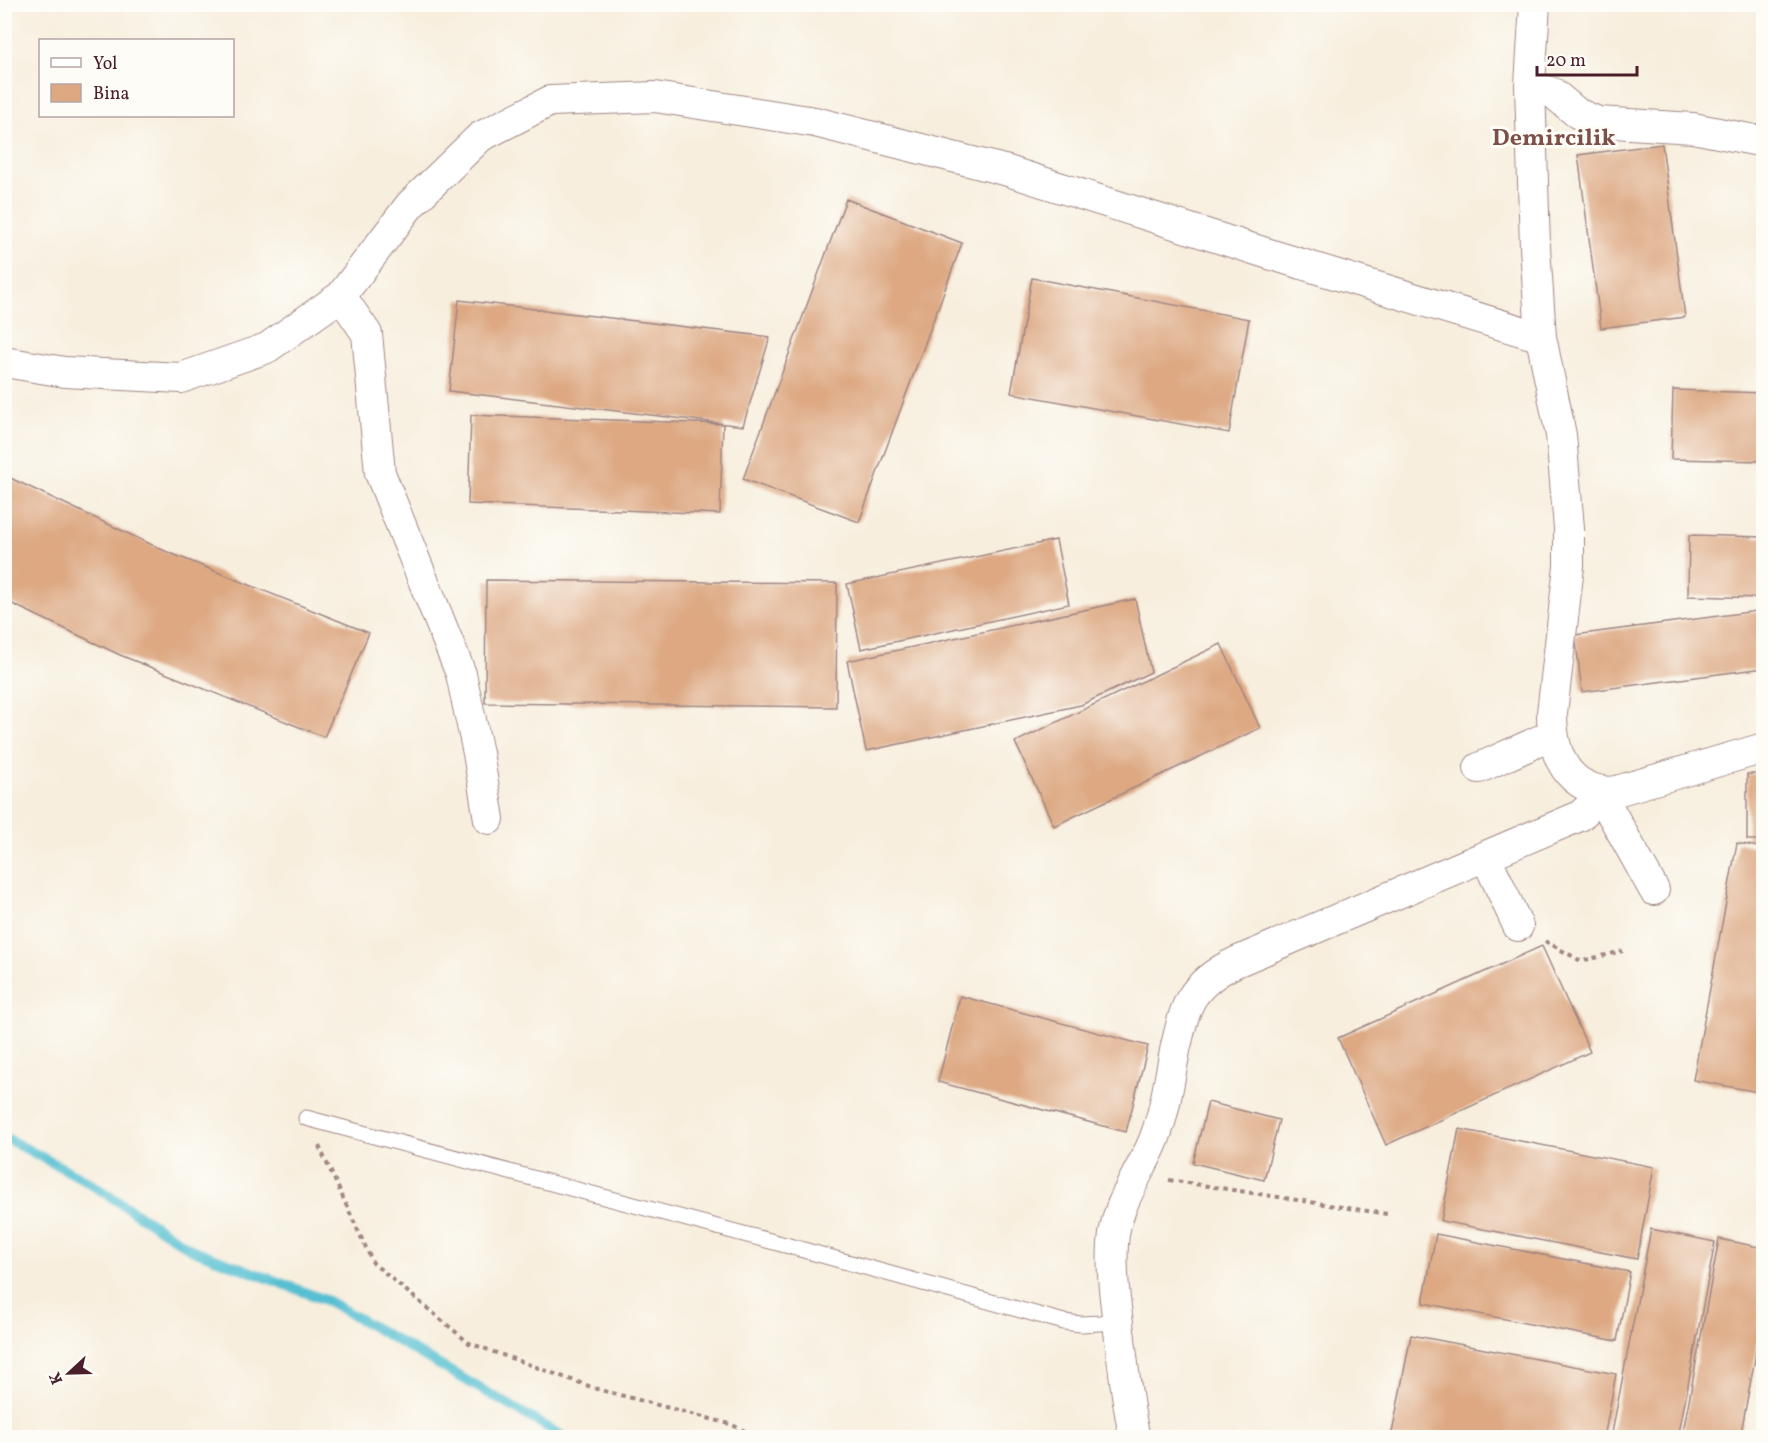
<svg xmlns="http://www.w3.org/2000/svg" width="1768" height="1442" font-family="Vollkorn,serif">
	<rect width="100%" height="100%" fill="#fdfcf7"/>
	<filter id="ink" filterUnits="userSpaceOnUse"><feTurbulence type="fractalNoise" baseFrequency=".0167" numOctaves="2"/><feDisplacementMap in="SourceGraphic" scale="12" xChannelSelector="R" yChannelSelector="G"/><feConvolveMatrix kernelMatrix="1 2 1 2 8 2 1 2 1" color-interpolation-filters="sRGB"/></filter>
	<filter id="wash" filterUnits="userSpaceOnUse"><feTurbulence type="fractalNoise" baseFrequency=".008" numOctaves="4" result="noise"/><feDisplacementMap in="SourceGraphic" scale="24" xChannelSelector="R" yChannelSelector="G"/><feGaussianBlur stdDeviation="1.35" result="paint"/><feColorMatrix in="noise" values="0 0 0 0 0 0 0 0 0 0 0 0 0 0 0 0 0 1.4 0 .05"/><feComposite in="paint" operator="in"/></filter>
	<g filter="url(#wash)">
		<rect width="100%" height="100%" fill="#f7eedd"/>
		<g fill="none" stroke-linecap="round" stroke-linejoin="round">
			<!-- stream -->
			<path stroke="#56c0d2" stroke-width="10" d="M4,1137L85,1180L191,1249L328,1301L566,1438"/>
		</g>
		<g id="blocks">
			<!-- building -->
			<path fill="#dda882" d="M1662,144L1685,317L1601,328L1578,155Z
				M846,199L962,243L859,522L743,479Z
				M1032,278L1249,319L1229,433L1011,393Z
				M459,300L770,337L743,426L449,391Z
				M1673,390L1764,393V461L1671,459Z
				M471,415L723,424L720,514L468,504Z
				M4,475L165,551L369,633L324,737L120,655L4,600Z
				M1689,535L1764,537V598L1688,596Z
				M1056,540L1069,604L861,649L847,584Z
				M486,580L837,583L836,707L485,703Z
				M1135,599L1151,672L1081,705L866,751L847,661Z
				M1764,610V668L1582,692L1575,635Z
				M1221,644L1260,728L1054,826L1015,742Z
				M1747,774H1764V840H1747Z
				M1737,843L1764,848V1062L1758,1092L1693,1080Z
				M1542,946L1590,1052L1386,1145L1338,1038Z
				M960,996L1148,1046L1126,1132L938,1082Z
				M1208,1102L1279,1120L1264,1180L1193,1163Z
				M1459,1129L1654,1167L1637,1259L1441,1221Z
				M1651,1229L1715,1242L1678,1438H1611Z
				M1436,1234L1630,1272L1617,1341L1423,1303Z
				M1719,1239L1764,1248V1311L1740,1438H1682Z
				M1411,1335L1616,1374L1604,1438H1391Z"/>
		</g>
	</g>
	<g filter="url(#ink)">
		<use href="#blocks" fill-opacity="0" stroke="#a08684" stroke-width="1.5"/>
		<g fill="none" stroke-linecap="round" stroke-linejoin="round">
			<defs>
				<path id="service" d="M306,1118L789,1246L1064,1322L1081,1324L1118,1322"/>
				<path id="minor" d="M1535,4L1530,85L1535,247L1541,337L1561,435L1569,528V566L1552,713C1552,754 1566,790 1613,792L1764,748
					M1530,85L1553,93L1577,113L1598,122L1693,128L1764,142
					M341,296L367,334L380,473L461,674L478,753L489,819
					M4,362L65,372L181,378L267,348L341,296L410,205L480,137L550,101L655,97L815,122L1008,171L1269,254L1541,337
					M1479,768L1552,735
					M1599,791L1654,890
					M1486,857L1518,926
					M1135,1438C1127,1405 1124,1372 1120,1339C1116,1307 1111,1276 1113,1244C1115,1208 1136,1179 1151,1147C1165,1116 1169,1079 1176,1046C1180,1030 1183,1013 1191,999C1202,981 1219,970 1236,962L1580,816L1595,802L1599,791"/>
			</defs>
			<!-- service casing -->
			<use href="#service" stroke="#a08684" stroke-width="17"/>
			<!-- minor casing -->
			<use href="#minor" stroke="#a08684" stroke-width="32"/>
			<!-- path -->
			<path stroke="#a08684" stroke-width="4" stroke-dasharray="4.5 4.5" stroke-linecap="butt" d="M1545,941L1581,961L1623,951
				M319,1146L373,1263L469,1343L597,1389L730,1424L760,1438
				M1169,1180L1387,1214"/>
			<!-- service -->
			<use href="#service" stroke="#fff" stroke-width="15"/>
			<!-- minor -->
			<use href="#minor" stroke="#fff" stroke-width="30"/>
		</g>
	</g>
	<g text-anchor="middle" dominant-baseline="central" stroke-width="6" stroke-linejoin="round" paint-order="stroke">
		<!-- district labels -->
		<g font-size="24" font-weight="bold" fill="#7d4f49" stroke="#fdfcf7">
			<text x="1554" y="139">Demircilik</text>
		</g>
	</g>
	<!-- margin -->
	<rect width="1768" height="1442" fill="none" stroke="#fdfcf7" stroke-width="24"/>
	<!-- legend -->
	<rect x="39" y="39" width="195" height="78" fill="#fdfcf7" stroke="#b5a4a5" stroke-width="1.5"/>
	<rect x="51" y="58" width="30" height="9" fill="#ffffff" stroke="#b5a4a5" stroke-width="1.5"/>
	<text x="93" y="69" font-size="18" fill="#4a1f2b">Yol</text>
	<rect x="51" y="84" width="30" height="18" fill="#dda882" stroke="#b5a4a5" stroke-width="1.5"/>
	<text x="93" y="99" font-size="18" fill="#4a1f2b">Bina</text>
	<!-- north arrow -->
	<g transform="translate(69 1373) rotate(248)" stroke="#fdfcf7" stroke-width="4.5" paint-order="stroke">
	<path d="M0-4.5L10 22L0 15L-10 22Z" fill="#4a1f2b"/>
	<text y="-9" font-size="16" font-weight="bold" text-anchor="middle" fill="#4a1f2b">K</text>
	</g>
	<!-- scale -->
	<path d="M1537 66v9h100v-9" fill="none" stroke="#4a1f2b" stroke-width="3"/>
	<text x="1546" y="66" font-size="18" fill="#4a1f2b" stroke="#fdfcf7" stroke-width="4.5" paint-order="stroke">20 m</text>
</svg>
